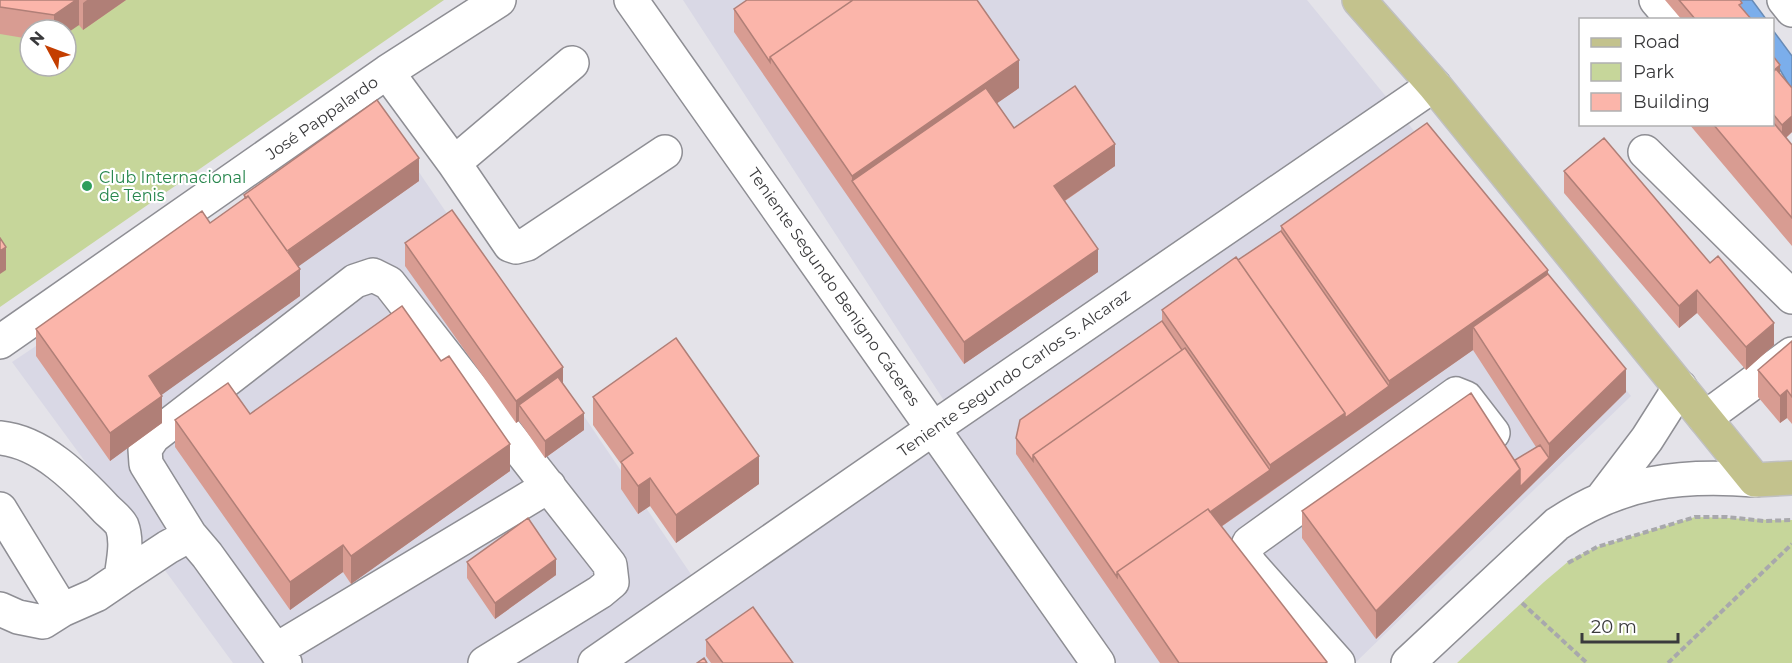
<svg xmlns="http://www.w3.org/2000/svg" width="1792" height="663" font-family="Montserrat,sans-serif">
	<rect width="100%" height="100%" fill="#e4e3e9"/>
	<!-- built -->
	<path fill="#d9d8e5" d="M683,0H1307L1631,396L1355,663H233L12,362L381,116L707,598L956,419Z"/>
	<!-- green -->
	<path fill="#c6d69a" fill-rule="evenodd" d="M0,0H444L0,307ZM30,30H66V66H30Z
		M1695,517C1728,517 1760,521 1792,520V663H1457L1544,582L1570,560L1597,547Z"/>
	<!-- water -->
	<path fill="#7baeeb" stroke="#688bb6" stroke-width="1.5" d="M1734,0H1752L1766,19H1748Z
		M1772,29L1792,56V90L1773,58Z"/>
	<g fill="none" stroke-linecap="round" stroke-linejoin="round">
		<defs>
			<path id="minor" d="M631,0L1098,663
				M1656,0L1673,20
				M1784,0L1792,10
				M387,72L454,163L510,245L516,247L527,244L665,152
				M1645,152L1792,297
				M454,163L572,63
				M0,342L387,72L499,0
				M1705,418L1792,354
				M0,438C42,442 78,479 106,509C111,514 119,520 122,526C128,542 123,562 121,578L96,595L62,610L43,622L18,617L0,609
				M1603,497L1647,439L1680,387
				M0,509L62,610
				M121,578L168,547L190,535
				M276,650L549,486
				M285,663L207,555L190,535L146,464L145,449L153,437L355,281L373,275L389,283L610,565L612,582L600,592L485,663
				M595,663L934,428L1434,85
				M1338,663L1250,564L1245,554L1249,543L1456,394L1466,398L1493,433
				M1408,663L1557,524C1621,481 1680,474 1755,480"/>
			<path id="major" d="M1359,0L1434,85L1755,480L1792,478"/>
		</defs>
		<!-- minor casing -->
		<use href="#minor" stroke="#8e8e94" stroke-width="36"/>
		<!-- major casing -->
		<use href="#major" stroke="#c0c0c1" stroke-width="36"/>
		<!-- path -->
		<path stroke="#a8a8ac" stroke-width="4" stroke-dasharray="6 3" stroke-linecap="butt" d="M1568,563L1597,547L1695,517H1727L1764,521L1792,520
			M1522,603L1587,663
			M1668,663L1792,544"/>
		<!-- minor -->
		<use href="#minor" stroke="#fff" stroke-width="33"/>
		<!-- major -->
		<use href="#major" stroke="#c3c28d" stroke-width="33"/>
	</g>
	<!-- wall -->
	<path fill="#d89c92" d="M0,0H126L83,30L79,25L66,30H30V39L0,34Z
		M1665,0H1740L1742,9L1752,20H1682Z
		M734,9L1019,88L997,103L1014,128L1115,166L1065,201L1098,272L964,364L734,32Z
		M1773,56L1780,73L1792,132L1786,138L1792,145V246L1689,124H1773Z
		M1564,171L1774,345L1746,370L1697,313L1679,328L1564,193Z
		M419,181L298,266L300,296L162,394V423L110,461L36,356V329L210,223L244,199V195Z
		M1281,226L1548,274L1626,392L1376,639L1302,538V511L1515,460L1536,447L1473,350L1221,527L1327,663H1160L1016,454V438L1162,321V310L1238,260L1281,231Z
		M405,243L563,384L584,430L545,458L519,421L516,423L405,266Z
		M1792,341V424L1787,418L1780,423L1758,397V370Z
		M593,397L759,484L676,543L650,506L638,514L621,489V464L593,425Z
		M250,414L510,471L351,584L343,572L290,610L175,447V420Z
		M467,562L556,575L495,619L467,578Z
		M706,640L793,663H711L706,656Z"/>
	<!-- shaded-wall -->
	<path fill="#b07f77" d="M76,0H79V25L66,34V30H54V15Z
		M87,0H126L83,30V3Z
		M1019,60V88L863,196L852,181V203V176Z
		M1780,65V73L1773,79V71Z
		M1792,116V132L1782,141V125Z
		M1115,144V166L1054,208V186Z
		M419,158V181L285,276V253Z
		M6,247V270L0,274V251Z
		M1098,249V272L964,364V342Z
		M300,269V296L149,404V376Z
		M1548,270V297L1473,327V350L1270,492V465L1345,413L1389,386V381Z
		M1697,290V313L1679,328V306Z
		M1774,323V345L1746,370V347Z
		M563,367V390L519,405V421L516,423V401Z
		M1626,369V392L1376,639V611L1520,469L1549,458V444Z
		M1787,390V418L1780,423V396Z
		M162,396V423L110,461V433Z
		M584,413V430L545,458V441Z
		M510,444V471L351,584V556Z
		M759,456V484L676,543V515Z
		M1270,470V492L1130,591L1119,576Z
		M650,478V506L638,514V486Z
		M343,545V572L290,610V582Z
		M556,559V575L495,619V603Z"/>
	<!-- building -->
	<path fill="#fbb5aa" stroke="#b07f77" stroke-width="1.5" d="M0,0H76L54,15L0,7Z
		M747,0H853L770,57V62L734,9Z
		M853,0H977L1019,60L852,176L770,57Z
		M1679,0H1740L1742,3L1739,5L1752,20H1696Z
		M1773,56L1780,65L1773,71Z
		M1776,69L1792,88V116L1782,125L1773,114V72Z
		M1075,86L1115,144L1054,186L1098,249L964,342L852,181L986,88L1014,128Z
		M377,100L419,158L287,251L248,196L246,198L244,195Z
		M1773,122L1792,145V218L1713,124H1773Z
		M1427,123L1548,270L1389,381L1281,226Z
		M1604,138L1710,263L1718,256L1774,323L1746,347L1697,290L1679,306L1564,171Z
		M248,196L300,269L149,376L162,396L110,433L36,329L202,211L210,223Z
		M452,210L563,367L516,401L405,243Z
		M1281,231L1389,386L1345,418V413L1238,260Z
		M0,238L6,247L0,251Z
		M1236,257L1345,413L1270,465L1162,310Z
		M1548,274L1626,369L1549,444L1473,327Z
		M402,306L441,361L449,356L510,444L351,556L343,545L290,582L175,420L228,383L250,414Z
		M1162,321L1182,350L1033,455V461L1016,438L1020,420Z
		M676,338L759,456L676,515L650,478L638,486L621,462L633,453L593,397Z
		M1792,341V397L1787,390L1780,396L1758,370Z
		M1185,348L1270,470L1210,512L1208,509L1117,572V577L1033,455Z
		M558,377L584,413L545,441L519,405Z
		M1471,393L1520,469L1376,611L1302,511Z
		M1540,445L1549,458L1520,487V469L1515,460Z
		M1208,509L1327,662L1325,663H1179L1117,572Z
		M528,518L556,559L495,603L467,562Z
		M753,607L793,663H723L706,640Z
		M704,658L707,663H697Z"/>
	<!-- markers -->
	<circle fill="#2e9e5b" stroke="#fff" stroke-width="2" cx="87" cy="186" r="6"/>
	<g text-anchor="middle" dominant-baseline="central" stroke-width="4.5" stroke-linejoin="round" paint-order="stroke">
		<!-- street labels -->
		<g font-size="16" fill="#3a3a3c" stroke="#fff">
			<text transform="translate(322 118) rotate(-35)">José Pappalardo</text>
			<text transform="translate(834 287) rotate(55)">Teniente Segundo Benigno Cáceres</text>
			<text transform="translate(1014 373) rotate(-35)">Teniente Segundo Carlos S. Alcaraz</text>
		</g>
		<!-- leisure labels -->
		<g font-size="16" fill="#27864d" stroke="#fff" text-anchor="start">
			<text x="99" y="177">Club Internacional<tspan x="99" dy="18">de Tenis</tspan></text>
		</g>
	</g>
	<!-- legend -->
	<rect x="1579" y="18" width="195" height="108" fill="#ffffff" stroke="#b0b0b1" stroke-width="1.5"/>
	<rect x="1591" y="38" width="30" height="9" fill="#c3c28d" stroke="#b0b0b1" stroke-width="1.5"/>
	<text x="1633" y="48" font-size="18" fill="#3a3a3c">Road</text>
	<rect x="1591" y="63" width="30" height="18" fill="#c6d69a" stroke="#b0b0b1" stroke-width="1.5"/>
	<text x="1633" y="78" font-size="18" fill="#3a3a3c">Park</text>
	<rect x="1591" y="93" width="30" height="18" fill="#fbb5aa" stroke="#b0b0b1" stroke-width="1.5"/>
	<text x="1633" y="108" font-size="18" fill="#3a3a3c">Building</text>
	<!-- north arrow -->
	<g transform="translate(48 48) rotate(311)"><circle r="28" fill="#ffffff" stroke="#b0b0b1" stroke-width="1.5"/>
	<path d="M0-4.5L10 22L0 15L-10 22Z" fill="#c43e00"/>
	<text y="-9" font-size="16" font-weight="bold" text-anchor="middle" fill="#3a3a3c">N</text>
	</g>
	<!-- scale -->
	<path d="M1582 633v9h96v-9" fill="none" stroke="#3a3a3c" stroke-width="3"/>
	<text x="1591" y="633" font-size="18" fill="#3a3a3c" stroke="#ffffff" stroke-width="4.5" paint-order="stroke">20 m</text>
</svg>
